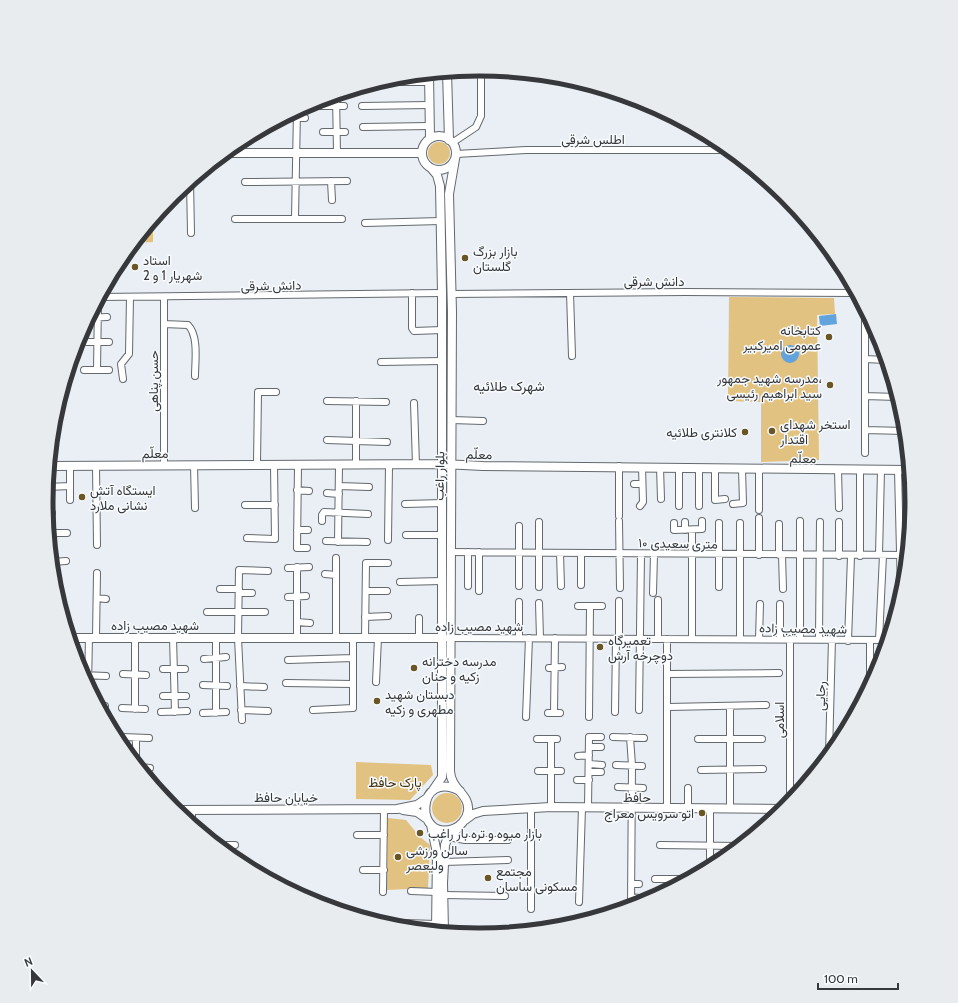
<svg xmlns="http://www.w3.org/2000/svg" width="958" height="1003" font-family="Cabin,Vazirmatn,sans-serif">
	<rect width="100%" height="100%" fill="#e9eff5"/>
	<!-- green -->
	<path fill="#e1c281" d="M428 153a11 11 0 1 1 22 0a11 11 0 1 1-22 0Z
		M153,220V242L133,243Z
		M729,297L834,298L835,314L817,315L819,460L761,462V402L728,401Z
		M356,762L431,765L433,775L410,800L356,799Z
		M432 808a15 15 0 1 1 30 0a15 15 0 1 1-30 0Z
		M388,818L406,820L419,836L430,845L428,888L387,890Z"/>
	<!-- water -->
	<path fill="#63a3dd" d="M836,314L837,324L820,326L819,316Z
		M781 354a9 9 0 1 1 18 0a9 9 0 1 1-18 0Z"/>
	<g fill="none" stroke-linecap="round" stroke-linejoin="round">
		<defs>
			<path id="street" d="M376,82H429
				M336,94L337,153
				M321,106H344
				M362,106L429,105
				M285,118H305
				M363,127L430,126
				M323,132H345
				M452,143L476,127L481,116V78
				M456,154L526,150H730
				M190,181L191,233
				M331,181L332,200
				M245,182L347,181
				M235,219H342
				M295,219L297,110
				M365,223L441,221
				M412,293V328L414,331L442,330
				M570,293L572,356
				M451,294L685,292L856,293
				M99,297L442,293
				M164,297V465
				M89,318L107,317
				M865,321V453
				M164,324L188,325C199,336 195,362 195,376
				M87,342H109
				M865,359L886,360
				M381,362L442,361
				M84,370H109
				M97,370L98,301
				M123,379L121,364L129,354L130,297
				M865,396L897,397
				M327,401L386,402
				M414,403L416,465
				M451,420L483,421
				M865,430L905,431
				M327,440L387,442
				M257,464L258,392H276
				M194,465L195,508
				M298,465L297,548H307
				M356,465V401
				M96,466L97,545
				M619,466V516
				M660,467L661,499
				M679,467V506
				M699,468V506
				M715,468V500L725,499
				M838,470L839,508
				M860,470V556
				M898,470L901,593
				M634,484H642
				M339,486L369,487
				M47,487L70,486
				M297,490L309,491
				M327,493L339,494
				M70,500V466
				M405,504L443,503
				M733,504L743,503L742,469
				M245,505H275
				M640,506L643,502L642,467
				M759,510V469
				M47,513H52
				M322,521V515L324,512L368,514
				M619,521L620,588
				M800,521V639
				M539,522V587
				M674,523V530L702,529V521
				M740,523V639
				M519,526V586
				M297,530H308
				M685,530V522
				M49,533H67
				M406,535H442
				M247,538L275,539L274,465
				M388,540L389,465
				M326,541L367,542
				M338,542L339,465
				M450,552L907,555
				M479,552V591
				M560,553L561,586
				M759,555V518
				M779,555V524
				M782,555L783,589
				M879,555L881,470
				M839,556V522
				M336,558V638
				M52,562L66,561
				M297,567V638
				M288,568L309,567
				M325,574L336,575
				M400,582L442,581
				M581,585V553
				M468,586V552
				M719,587V523
				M220,589H239
				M366,591H387
				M239,593H252
				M653,593L654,554
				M288,597L306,596
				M97,598L106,599
				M539,603L540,638
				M578,606H602
				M207,612H265
				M365,617L388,616
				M419,618V638
				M297,622L310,623
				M96,637L97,573
				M135,637V709
				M173,637L175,712
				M216,638V713
				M365,638L366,563H388
				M447,638L887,640
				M519,638V602
				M619,639V601
				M658,639V600
				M667,639V808
				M692,639V530
				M759,639L760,604
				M780,639V604
				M790,639V801
				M819,639L820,522
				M879,640L883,555
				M848,641L851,556
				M204,659L226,657
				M288,660L353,658
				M549,668L562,667
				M163,669H185
				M123,674L146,675
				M668,674L779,673
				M83,675L106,676
				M376,682L378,638
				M286,683L353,684
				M870,684V640
				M88,685L89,637
				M203,685L227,686
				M240,686L264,687
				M163,696H186
				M100,706H105
				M730,706V808
				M668,707L766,705
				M122,708L145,709
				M241,710L268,711
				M313,710L353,708V638
				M639,710L641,554
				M161,712L187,711
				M615,712L616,639
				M203,713L226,712
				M548,713H560
				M554,713L555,638
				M526,717L529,638
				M589,717L590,606
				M242,720L238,638L239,570L268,571
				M122,737L149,738
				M613,737L644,738
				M630,737L632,765L631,906
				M136,738V763
				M537,739H557
				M551,739V807
				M698,739H762
				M589,747H601
				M829,754L832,639
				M578,756L589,755
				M589,764L602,765
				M616,765L642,766
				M140,767L150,768
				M701,770L763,769
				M538,771H561
				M589,772H601
				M577,780H589
				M618,787L643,788
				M531,808V909
				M588,808L589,737H601
				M688,808V788
				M192,823V810
				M357,835H384
				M448,837L465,840H508
				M218,845H235
				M660,845L738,846
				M444,862L508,860
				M710,867V808
				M363,870H384
				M655,879H687
				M631,884H639
				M411,891L437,892
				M383,892L384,809
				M443,895L505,896
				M631,897L639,898
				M579,902L582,808
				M621,908H622
				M405,923L436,924
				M553,927V926"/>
			<path id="secondary" d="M447,72L449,140
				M429,73L430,138
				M422 153a17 17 0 1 1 34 0a17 17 0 1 1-34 0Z
				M224,153H422
				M455,159L449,194L452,312L450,771C451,790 470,794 468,811C467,819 460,827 453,829C414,842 416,768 460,791
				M431,168L437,175L440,186L442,293V777L433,790
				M49,466L443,464L483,466L909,470
				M70,638H441
				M176,810L397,809L417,805L427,798
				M403,810L417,812L427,819
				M465,820L473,814L483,811L551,807L784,809
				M431,825L437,853L436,930
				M444,931L443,883L445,845L448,837L454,833L457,829"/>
		</defs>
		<!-- street casing -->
		<use href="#street" stroke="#64696e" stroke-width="8"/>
		<!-- secondary casing -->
		<use href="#secondary" stroke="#64696e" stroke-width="10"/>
		<!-- street -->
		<use href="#street" stroke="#fff" stroke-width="6"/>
		<!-- secondary -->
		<use href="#secondary" stroke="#fff" stroke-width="8"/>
	</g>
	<!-- markers -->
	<g fill="#6a5524" stroke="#f9fcfe" stroke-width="1.5">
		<circle cx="465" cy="258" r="4"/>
		<circle cx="135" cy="267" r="4"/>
		<circle cx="829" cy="337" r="4"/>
		<circle cx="830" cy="385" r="4"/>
		<circle cx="772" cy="431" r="4"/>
		<circle cx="745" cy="432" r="4"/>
		<circle cx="82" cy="497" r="4"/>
		<circle cx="600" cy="647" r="4"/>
		<circle cx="414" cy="668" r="4"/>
		<circle cx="377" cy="701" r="4"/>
		<circle cx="702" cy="813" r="4"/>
		<circle cx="420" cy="833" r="4"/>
		<circle cx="398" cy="857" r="4"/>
		<circle cx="488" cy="878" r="4"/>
	</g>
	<g text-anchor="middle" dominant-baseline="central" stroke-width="3" stroke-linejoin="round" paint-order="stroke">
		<!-- street labels -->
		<g font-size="13" fill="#36383b" stroke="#f9fcfe">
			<text x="593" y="139">اطلس شرقی</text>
			<text x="654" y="281">دانش شرقی</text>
			<text transform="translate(271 285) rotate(-1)">دانش شرقی</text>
			<text transform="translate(153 381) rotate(-90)">حسن پناهی</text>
			<text transform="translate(155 453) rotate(-1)">معلّم</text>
			<text transform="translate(479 454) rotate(1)">معلّم</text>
			<text transform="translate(803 458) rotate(1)">معلّم</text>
			<text transform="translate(439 476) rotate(-89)">بلوار راغب</text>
			<text transform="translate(678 543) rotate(1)">۱۰ متری سعیدی</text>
			<text x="155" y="625">شهید مصیب زاده</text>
			<text x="479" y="626">شهید مصیب زاده</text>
			<text transform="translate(803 628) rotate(1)">شهید مصیب زاده</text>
			<text transform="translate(820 696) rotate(-89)">رجایی</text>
			<text transform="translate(779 720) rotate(-90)">اسلامی</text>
			<text x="286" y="797">خیابان حافظ</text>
			<text x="637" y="797">حافظ</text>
		</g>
		<!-- poi labels -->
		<g font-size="13" fill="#36383b" stroke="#f9fcfe" text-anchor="start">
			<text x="473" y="251">بازار بزرگ<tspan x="473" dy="15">گلستان</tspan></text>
			<text x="143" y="260">استاد<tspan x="143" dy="15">شهریار 1 و 2</tspan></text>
			<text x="821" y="330" text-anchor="end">کتابخانه<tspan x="821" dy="15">عمومی امیرکبیر</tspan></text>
			<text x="822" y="378" text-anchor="end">مدرسه شهید جمهور،<tspan x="822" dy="15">سید ابراهیم رئیسی</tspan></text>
			<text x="780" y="424">استخر شهدای<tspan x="780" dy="15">اقتدار</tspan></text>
			<text x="737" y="432" text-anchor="end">کلانتری طلائیه</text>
			<text x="90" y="490">ایستگاه آتش<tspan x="90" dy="15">نشانی ملارد</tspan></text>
			<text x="608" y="640">تعمیرگاه<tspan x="608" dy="15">دوچرخه آرش</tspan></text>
			<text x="422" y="661">مدرسه دخترانه<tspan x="422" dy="15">زکیه و حنان</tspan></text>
			<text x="385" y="694">دبستان شهید<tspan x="385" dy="15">مطهری و زکیه</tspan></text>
			<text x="694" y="813" text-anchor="end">اتو سرویس معراج</text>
			<text x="428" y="833">بازار میوه و تره بار راغب</text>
			<text x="406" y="850">سالن ورزشی<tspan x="406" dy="15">ولیعصر</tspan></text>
			<text x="496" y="871">مجتمع<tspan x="496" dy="15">مسکونی ساسان</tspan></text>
		</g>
		<!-- park labels -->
		<g font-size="13" fill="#42320f" stroke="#f9fcfe">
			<text x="395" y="782">پارک حافظ</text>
		</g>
		<!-- neighbourhood labels -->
		<g font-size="14" fill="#36383b" stroke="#f9fcfe">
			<text x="509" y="386">شهرک طلائیه</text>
		</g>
	</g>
	<!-- crop -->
	<path d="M0 0H958V1003H0ZM53 502a426 426 0 1 1 852 0a426 426 0 1 1-852 0Z" fill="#e9ecee" fill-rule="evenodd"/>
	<path fill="none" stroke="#36383b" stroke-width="5" d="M53 502a426 426 0 1 1 852 0a426 426 0 1 1-852 0Z"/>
	<!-- north arrow -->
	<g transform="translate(32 971) rotate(338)" stroke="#f9fcfe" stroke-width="3" paint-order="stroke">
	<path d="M0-3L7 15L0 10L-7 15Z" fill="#36383b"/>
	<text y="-6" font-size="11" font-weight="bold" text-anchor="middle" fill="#36383b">N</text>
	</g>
	<!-- scale -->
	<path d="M818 983v6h80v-6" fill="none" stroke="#36383b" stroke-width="2"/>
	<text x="824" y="983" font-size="12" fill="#36383b" stroke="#f9fcfe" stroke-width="3" paint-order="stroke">100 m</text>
</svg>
